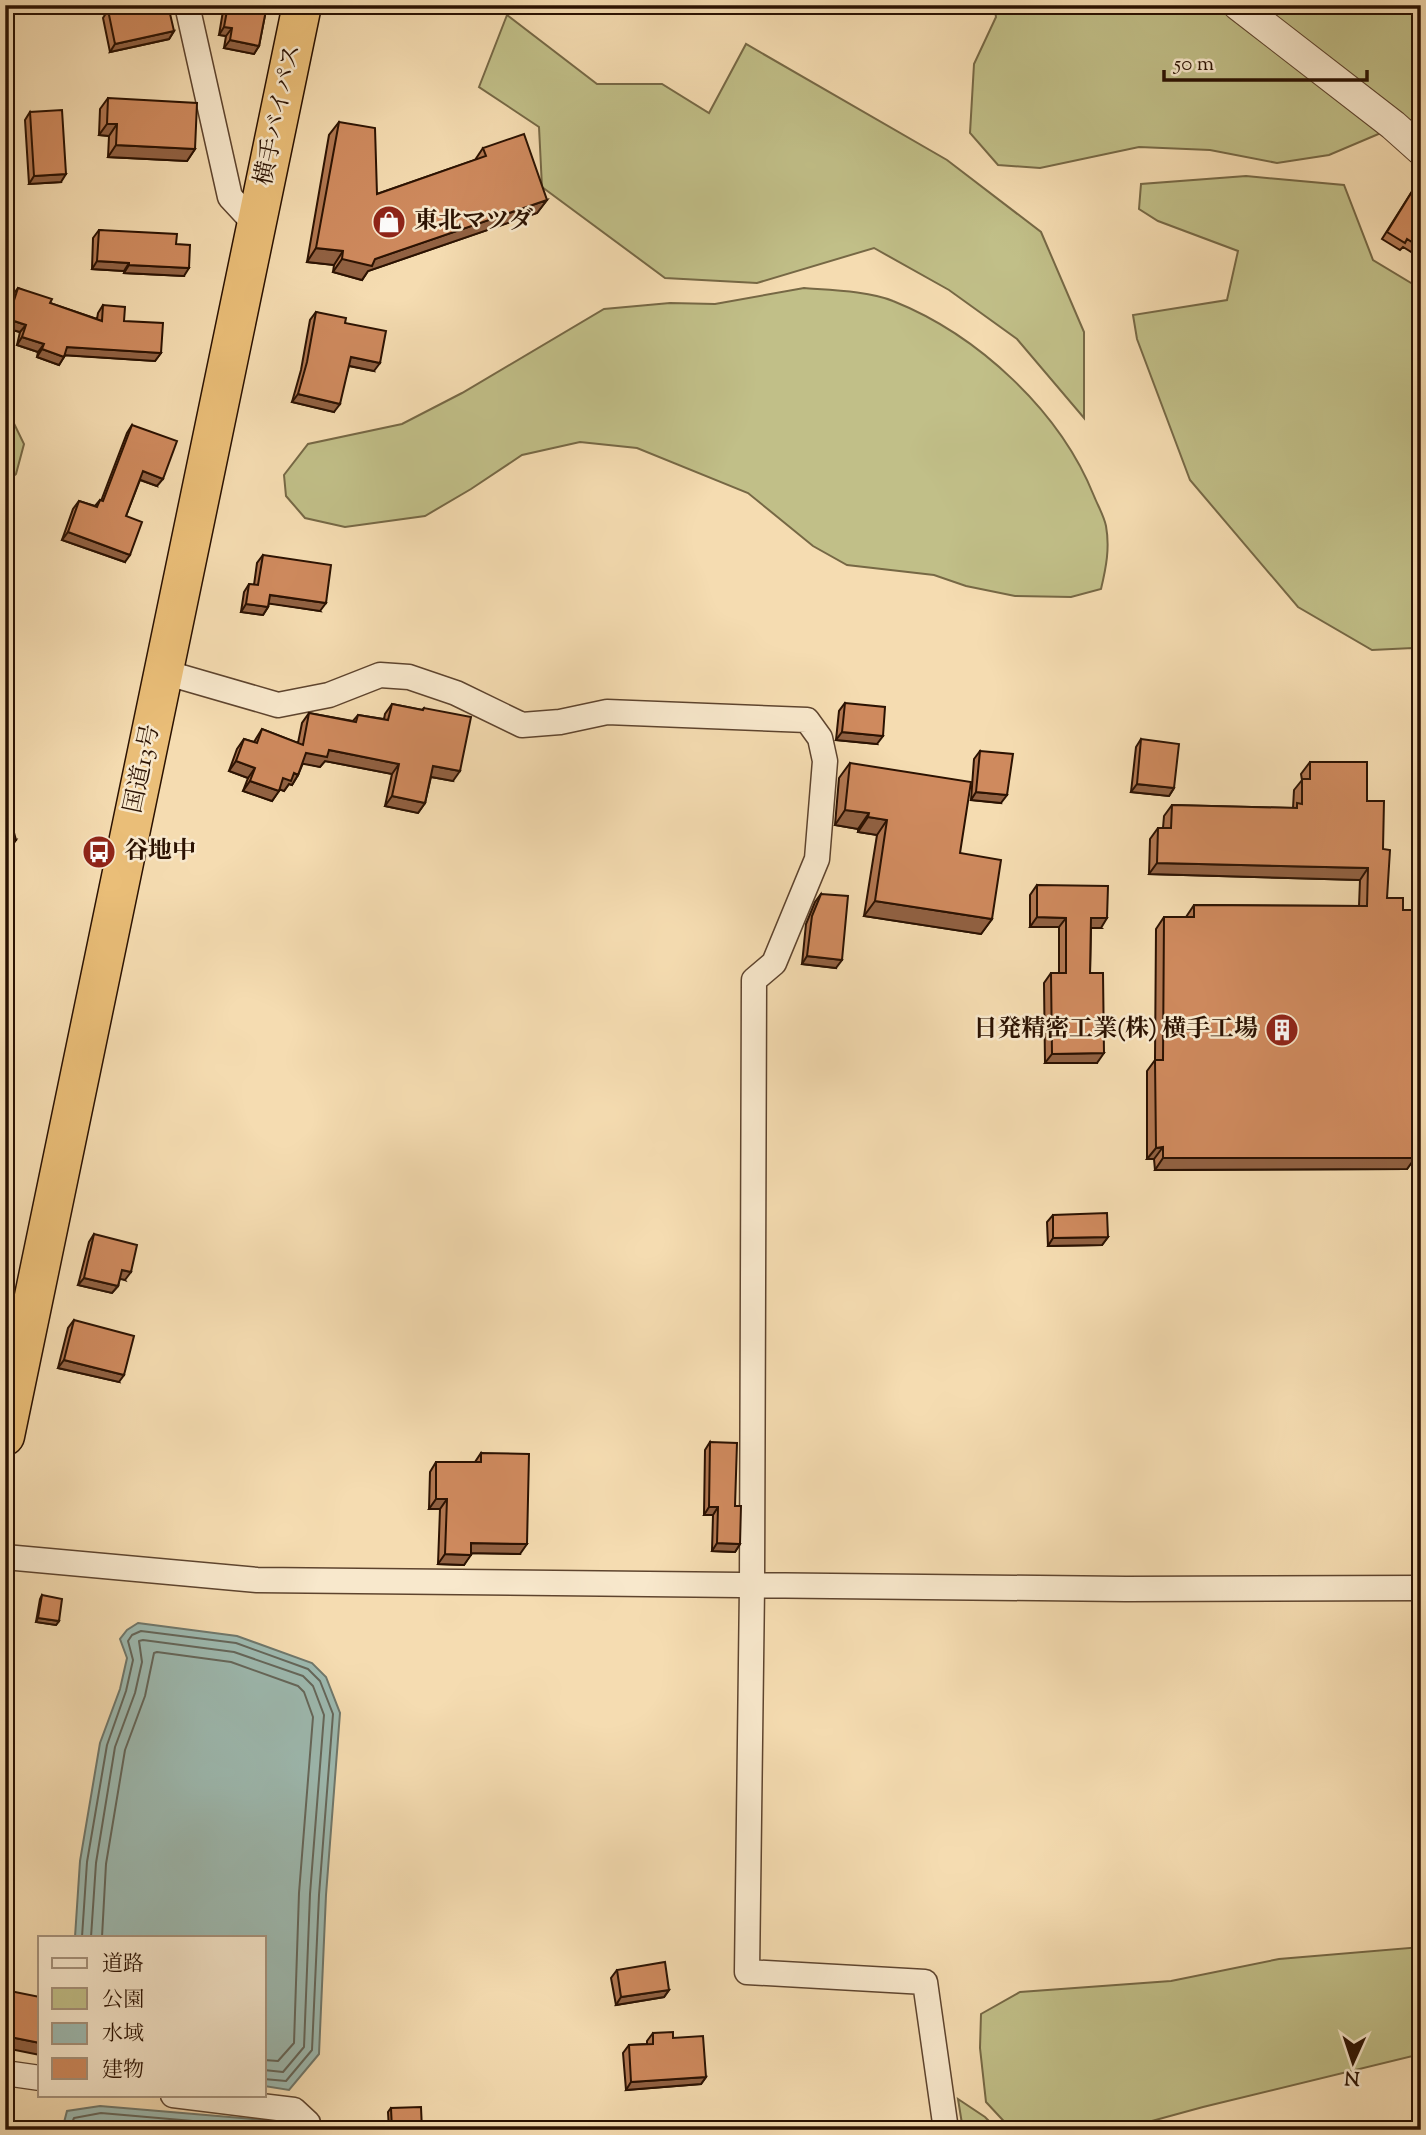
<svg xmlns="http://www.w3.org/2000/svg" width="1426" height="2135" font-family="'Sorts Mill Goudy','Noto Serif JP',serif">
	<rect width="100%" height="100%" fill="#f5dcb1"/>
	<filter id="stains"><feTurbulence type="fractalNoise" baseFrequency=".00286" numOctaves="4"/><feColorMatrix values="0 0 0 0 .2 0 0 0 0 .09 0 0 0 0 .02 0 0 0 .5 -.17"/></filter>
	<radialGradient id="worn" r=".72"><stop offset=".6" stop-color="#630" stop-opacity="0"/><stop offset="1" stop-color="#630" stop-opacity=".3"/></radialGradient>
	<!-- green -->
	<path fill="#c1bf88" stroke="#766845" stroke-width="2" d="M994,5H1421V116L1329,155L1277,163L1210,150L1139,147L1040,168L998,165L970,133L974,64L996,17Z
		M507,15L597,84H662L709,113L746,44L947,160L1041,232L1084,332V418L1017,339L949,290L874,248L757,283L665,278L542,187L539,127L479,87Z
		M1246,176L1344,185L1373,260L1421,289V649L1413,648L1372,650L1298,607L1190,480L1137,339L1133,315L1227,300L1238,251L1158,221L1139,209L1141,184Z
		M804,288C830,290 870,291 893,301C978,335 1060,411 1094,496C1098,506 1104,516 1106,526C1110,548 1106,568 1101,589L1071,597L1015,596L966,586L934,575L847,565L813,546L748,493L637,448L580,442L522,455L471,489L425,516L345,527L305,518L286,496L284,475L308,444L402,424L462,393L604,309L670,303L715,304Z
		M5,405L24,444L16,474L5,484Z
		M1421,1947V2054L1203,2107L1119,2130H1012L986,2102L980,2048L981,2014L1020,1992L1171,1981L1279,1959Z
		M958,2099L985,2117L998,2130H963Z"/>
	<!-- water -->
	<path fill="#9dbab1" stroke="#6f776b" stroke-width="2" d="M138,1623L237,1636L312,1663L326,1677L340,1713L326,1895L319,2054L289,2090L264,2086V1937H75L80,1861L100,1743L120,1689L127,1658L120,1639L127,1630Z
		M100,2106L266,2120L279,2130H62L67,2111Z"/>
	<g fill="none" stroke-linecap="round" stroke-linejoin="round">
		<!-- shore -->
		<path stroke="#64665a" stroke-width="2" d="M82,1937L87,1862L107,1745L126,1691L133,1660L128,1641L132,1635L141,1631L236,1643L308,1669L320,1681L333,1714L319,1895L312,2050L286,2081L264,2079
			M91,1937L96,1863L115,1747L135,1693L142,1662L139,1641L143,1640L234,1652L303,1676L313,1686L324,1715L310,1894L304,2047L283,2072L264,2070
			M102,1937L106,1864L125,1750L145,1696L154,1653L157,1652L231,1662L298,1686L304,1692L313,1717L299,1893L294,2043L278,2061L264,2060
			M69,2130L74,2118L101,2113L263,2127L268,2130
			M78,2130L81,2125L101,2122L194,2130"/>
		<defs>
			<path id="minor" d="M187,5L230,197L256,225
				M164,672L278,705L329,695L380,675L409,677L456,693L522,725L560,722L607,712L807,720L820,738L825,761L817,859L774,963L754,980L752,1586L747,1972L925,1982L946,2130
				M5,1557L257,1580L1126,1589L1421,1588
				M5,2073L40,2078
				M173,2095L294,2110L308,2123L309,2130"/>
			<path id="tertiary" d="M1238,5L1393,125L1421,150"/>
			<path id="trunk" d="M5,1436L302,5"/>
		</defs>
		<!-- minor casing -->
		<use href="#minor" stroke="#5e442e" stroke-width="27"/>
		<!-- tertiary casing -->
		<use href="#tertiary" stroke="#5e442e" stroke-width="32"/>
		<!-- trunk casing -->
		<use href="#trunk" stroke="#2b1202" stroke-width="41"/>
		<!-- minor -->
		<use href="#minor" stroke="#f8e8cc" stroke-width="24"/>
		<!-- tertiary -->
		<use href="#tertiary" stroke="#f8e8cc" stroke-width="30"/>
		<!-- trunk -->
		<use href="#trunk" stroke="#eabe78" stroke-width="38"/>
	</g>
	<!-- wall -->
	<path fill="#b27751" stroke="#2b1202" stroke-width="2" d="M224,5H267L259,46L254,54L224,48L226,36L219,35Z
		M108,10L174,31L169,39L110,52L103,18Z
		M108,98L195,149L187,161L108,157L109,136L99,135L100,109Z
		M30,112L61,182L29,184L25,120Z
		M339,122L377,194L475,160L483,148L547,200L537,213L368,271L362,280L333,272L334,265L307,262L329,135Z
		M1418,182L1421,184V258L1403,247L1400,250L1382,239Z
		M99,230L176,244L184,276L124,273V271L92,269L93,238Z
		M18,288L50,303L97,319L98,313L103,305L124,321L161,353L155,361L65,355L59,365L37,357L38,352L17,345L20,332L5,328V317L12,296Z
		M316,312L345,323L374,371L349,366L334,412L292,402L301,370L310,320Z
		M132,425L157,486L140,480L126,516L125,562L62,540L73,509L79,501L95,506L100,500L101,501L127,433Z
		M263,555L320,611L269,603L268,607L263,615L241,612L244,592L249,584L254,585L257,563Z
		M845,703L877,744L836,740L839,711Z
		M392,704L422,710L424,708L453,781L431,777L425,803L418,813L385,806L392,774L325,761L320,767L303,763L298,775L292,785L289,784L284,791L280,789L272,801L243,791L248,778L229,771L237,749L244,739L254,742L262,729L298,743L302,723L309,713L353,721L358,715L384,719L385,714Z
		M1141,739L1174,788L1169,796L1131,792L1136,747Z
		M980,751L1001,803L971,800L974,759Z
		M1310,762L1367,801L1383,849L1387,898L1417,920H1421V989H1418V1112H1421V1153L1418,1157H1415L1407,1169L1155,1170L1154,1159H1147V1071L1155,1060L1156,929L1164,917H1186L1194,905L1359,906L1360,880L1149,874L1150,839L1158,828H1163L1164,816L1172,805L1293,808L1294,790L1302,780L1301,774Z
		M850,763L960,853L992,919L981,934L864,916L877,835L858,832V829L835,825L839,778Z
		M1037,885L1101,928H1091L1090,973L1097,1063H1045L1044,983L1051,973H1059V927H1030V895Z
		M821,894L836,968L802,964L806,924L815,902Z
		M1053,1215L1108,1237L1102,1245L1048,1246L1047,1222Z
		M94,1234L125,1280L120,1278L118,1286L112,1293L78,1285L89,1242Z
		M74,1320L119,1382L58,1368L68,1328Z
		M710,1442L740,1544L735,1552L712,1551L713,1515H704L705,1450Z
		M481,1453L520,1554L471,1553L464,1565L438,1564L440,1509H429L430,1472L436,1462H475Z
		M42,1595L59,1621L56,1625L36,1622L40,1599Z
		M617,1970L669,1990L664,1997L616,2005L611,1978Z
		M653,2033L673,2038L706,2077L701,2084L626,2090L623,2053L629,2045L647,2044V2041Z
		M391,2108L422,2130H389L388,2112Z"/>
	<!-- shaded-wall -->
	<path fill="#916142" stroke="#2b1202" stroke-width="2" d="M224,27L232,28L226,36L219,35Z
		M174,31L169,39L110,52L115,44Z
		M230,40L259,46L254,54L224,48Z
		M107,124H117L109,136L99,135Z
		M116,145L195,149L187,161L108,157Z
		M66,174L61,182L29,184L34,176Z
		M547,200L537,213L368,271L362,280L333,272L342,259H375Z
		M316,248L343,251L334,265L307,262Z
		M97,261L129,263L124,271L92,269Z
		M129,265L189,268L184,276L124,273Z
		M8,319L26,325L20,332L5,328V322Z
		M22,337L44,344L38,352L17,345Z
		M67,347L161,353L155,361L62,355Z
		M42,349L64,357L59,365L37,357Z
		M351,357L380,363L374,371L345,365Z
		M298,394L340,404L334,412L292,402Z
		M143,471L163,479L157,486L138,479Z
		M68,532L130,555L125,562L62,540Z
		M270,595L326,603L320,611L265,603Z
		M246,604L268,607L263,615L241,612Z
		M842,732L883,736L877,744L836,740Z
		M329,750L399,764L392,774L325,761L320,767L299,763L306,753Z
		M236,761L255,768L248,778L229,771Z
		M433,766L460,771L453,781L426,776Z
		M294,773L298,775L292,785L289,784L284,791L276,788L283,778Z
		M250,781L279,791L272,801L243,791Z
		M1137,784L1174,788L1169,796L1131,792Z
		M976,792L1007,795L1001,803L971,800Z
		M392,796L425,803L418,813L385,806Z
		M845,810L869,813L858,829L835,825Z
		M868,817L887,820L877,835L858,832Z
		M16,840L8,852H5V843Z
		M1157,863L1368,868L1360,880L1149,874Z
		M875,901L992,919L981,934L864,916Z
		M1037,917L1066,918L1059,927H1030Z
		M1091,918H1107L1101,928H1084Z
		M807,956L842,960L836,968L802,964Z
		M1418,977H1421V989H1410Z
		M1104,1053L1097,1063H1045L1052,1054Z
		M1415,1145H1421V1153L1418,1157H1407Z
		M1163,1147L1154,1159H1147L1156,1148Z
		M1163,1158H1415L1407,1169L1155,1170Z
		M1108,1237L1102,1245L1048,1246L1053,1238Z
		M122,1270L131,1272L125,1280L116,1278Z
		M84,1278L118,1286L112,1293L78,1285Z
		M64,1360L124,1375L119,1382L58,1368Z
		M436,1499H447L440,1509H429Z
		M709,1507H718L713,1515H704Z
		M471,1543L527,1544L520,1554L464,1553Z
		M717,1543L740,1544L735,1552L712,1551Z
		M445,1554L471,1555L464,1565L438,1564Z
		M38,1618L59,1621L56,1625L36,1622Z
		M669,1990L664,1997L616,2005L621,1997Z
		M5,2036L40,2043V2055L5,2048Z
		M706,2077L701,2084L626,2090L631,2082Z"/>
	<!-- building -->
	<path fill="#cf8a5e" stroke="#2b1202" stroke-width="2" d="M131,5H168L174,31L115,44L108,10Z
		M228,5H267L259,46L230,40L232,28L224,27Z
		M108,98L197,103L195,149L116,145L117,124H107Z
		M62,110L66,174L34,176L30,112Z
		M339,122L375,128L377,194L486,156L483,148L524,134L547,200L375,259L372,266L342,259L343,251L316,248Z
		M1418,182L1421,184V248L1407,239L1405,243L1387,232Z
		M99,230L177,234L176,244L190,245L189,268L129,265V263L97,261Z
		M18,288L52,299L50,303L102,321L103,305L125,307L124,321L163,323L161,353L67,347L64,357L42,349L44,344L22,337L26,325L8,319Z
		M316,312L346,318L345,323L386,331L380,363L351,357L340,404L298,394L307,362Z
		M132,425L177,441L163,479L143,471L126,516L142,522L130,555L68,532L79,501L97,507L100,500L103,501Z
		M263,555L331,565L326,603L270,595L268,607L246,604L249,584L258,585Z
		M845,703L885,707L883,736L842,732Z
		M392,704L423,710L424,708L471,717L460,771L433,766L425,803L392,796L399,764L329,750L327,757L306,753L298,775L294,773L291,781L283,778L279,791L250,781L255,768L236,761L244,739L257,743L262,729L303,745L309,713L356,722L358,715L388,720Z
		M1141,739L1179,744L1174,788L1137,784Z
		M980,751L1013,754L1007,795L976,792Z
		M1310,762H1367V801H1384L1383,849L1390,850L1387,898H1403V910H1417V920H1421V977H1418V1112H1421V1145H1415V1158H1163V1147L1156,1148L1155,1060H1163L1164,917H1194V905L1367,906L1368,868L1157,863L1158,828H1171L1172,805L1297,808V803L1302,804V779H1310Z
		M850,763L971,782L960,853L1001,860L992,919L875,901L887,820L868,817L869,813L845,810Z
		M5,799L16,840L5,843Z
		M1037,885L1108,886L1107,918H1091L1090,973H1103L1104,1053L1052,1054L1051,973H1066V918L1037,917Z
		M821,894L848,896L842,960L807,956L812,916Z
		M1107,1213L1108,1237L1053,1238V1215Z
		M94,1234L137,1245L131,1272L122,1270L118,1286L84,1278Z
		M74,1320L134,1336L124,1375L64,1360Z
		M710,1442L737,1443L735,1506H741L740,1544L717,1543L718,1507H709Z
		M481,1453L529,1454L527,1544L471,1543V1555L445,1554L447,1499H436V1462H481Z
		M42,1595L62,1599L59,1621L38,1618Z
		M665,1962L669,1990L621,1997L617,1970Z
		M5,1990L40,1997V2043L5,2036Z
		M673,2032V2038L703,2036L706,2077L631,2082L629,2045L653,2044V2033Z
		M421,2107L422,2130H392L391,2108Z"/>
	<!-- icons -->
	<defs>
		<symbol id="shop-disc" viewBox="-11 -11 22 22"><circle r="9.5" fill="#8f2418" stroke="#f8e8cc"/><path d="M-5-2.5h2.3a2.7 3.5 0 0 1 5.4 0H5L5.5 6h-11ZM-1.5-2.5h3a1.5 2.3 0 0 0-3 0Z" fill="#fff"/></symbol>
		<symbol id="bus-disc" viewBox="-11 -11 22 22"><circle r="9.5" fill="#8f2418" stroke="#f8e8cc"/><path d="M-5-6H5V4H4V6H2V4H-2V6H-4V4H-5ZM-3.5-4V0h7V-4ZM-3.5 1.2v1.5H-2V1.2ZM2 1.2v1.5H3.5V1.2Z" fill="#fff"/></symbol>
		<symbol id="building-disc" viewBox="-11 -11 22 22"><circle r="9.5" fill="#8f2418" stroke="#f8e8cc"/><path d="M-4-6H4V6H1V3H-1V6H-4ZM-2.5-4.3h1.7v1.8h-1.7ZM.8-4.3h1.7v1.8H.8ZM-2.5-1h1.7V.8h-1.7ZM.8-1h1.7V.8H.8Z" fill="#fff"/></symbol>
	</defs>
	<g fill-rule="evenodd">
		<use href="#shop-disc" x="370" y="203" width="38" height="38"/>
		<use href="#bus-disc" x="80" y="833" width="38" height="38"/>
		<use href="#building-disc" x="1263" y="1011" width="38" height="38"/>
	</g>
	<g text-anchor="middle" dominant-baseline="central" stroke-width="5" stroke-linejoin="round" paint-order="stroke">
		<!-- street labels -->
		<g font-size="24" fill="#2b1202" stroke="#f8e8cc">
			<text transform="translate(279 115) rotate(-78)">横手バイパス</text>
			<text transform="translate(143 769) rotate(-78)">国道13号</text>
		</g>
		<!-- poi labels -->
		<g font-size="24" font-weight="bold" fill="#2b1202" stroke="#f8e8cc" text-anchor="start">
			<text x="414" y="222">東北マツダ</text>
			<text x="124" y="852">谷地中</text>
			<text x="1258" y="1030" text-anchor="end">日発精密工業(株) 横手工場</text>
		</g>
	</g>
	<!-- margin -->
	<rect width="1426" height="2135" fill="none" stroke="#f5dcb1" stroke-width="28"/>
	<rect x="7" y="7" width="1412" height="2121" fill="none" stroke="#2b1202" stroke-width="3.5"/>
	<rect x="14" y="14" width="1398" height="2107" fill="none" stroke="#2b1202" stroke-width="2"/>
	<!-- legend -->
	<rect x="38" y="1936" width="228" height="161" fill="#f8e8cc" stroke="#a6927b" stroke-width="2"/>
	<rect x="52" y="1958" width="35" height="10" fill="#f8e8cc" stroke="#a6927b" stroke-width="2"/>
	<text x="102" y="1970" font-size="21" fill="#2b1202">道路</text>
	<rect x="52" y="1988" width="35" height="21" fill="#c1bf88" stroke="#a6927b" stroke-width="2"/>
	<text x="102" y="2006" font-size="21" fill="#2b1202">公園</text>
	<rect x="52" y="2023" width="35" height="21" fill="#9dbab1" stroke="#a6927b" stroke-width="2"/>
	<text x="102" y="2040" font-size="21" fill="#2b1202">水域</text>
	<rect x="52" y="2058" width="35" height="21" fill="#cf8a5e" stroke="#a6927b" stroke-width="2"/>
	<text x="102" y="2076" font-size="21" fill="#2b1202">建物</text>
	<!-- north arrow -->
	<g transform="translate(1353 2062) rotate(183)" stroke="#f8e8cc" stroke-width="5" paint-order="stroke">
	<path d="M0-5L12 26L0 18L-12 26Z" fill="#2b1202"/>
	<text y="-10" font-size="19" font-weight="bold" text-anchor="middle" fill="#2b1202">N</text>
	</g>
	<!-- scale -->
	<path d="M1164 70v10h203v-10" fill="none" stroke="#2b1202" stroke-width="3.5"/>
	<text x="1174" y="70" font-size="21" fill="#2b1202" stroke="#f8e8cc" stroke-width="5" paint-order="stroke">50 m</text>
	<rect width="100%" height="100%" filter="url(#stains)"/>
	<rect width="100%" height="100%" fill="url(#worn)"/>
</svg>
